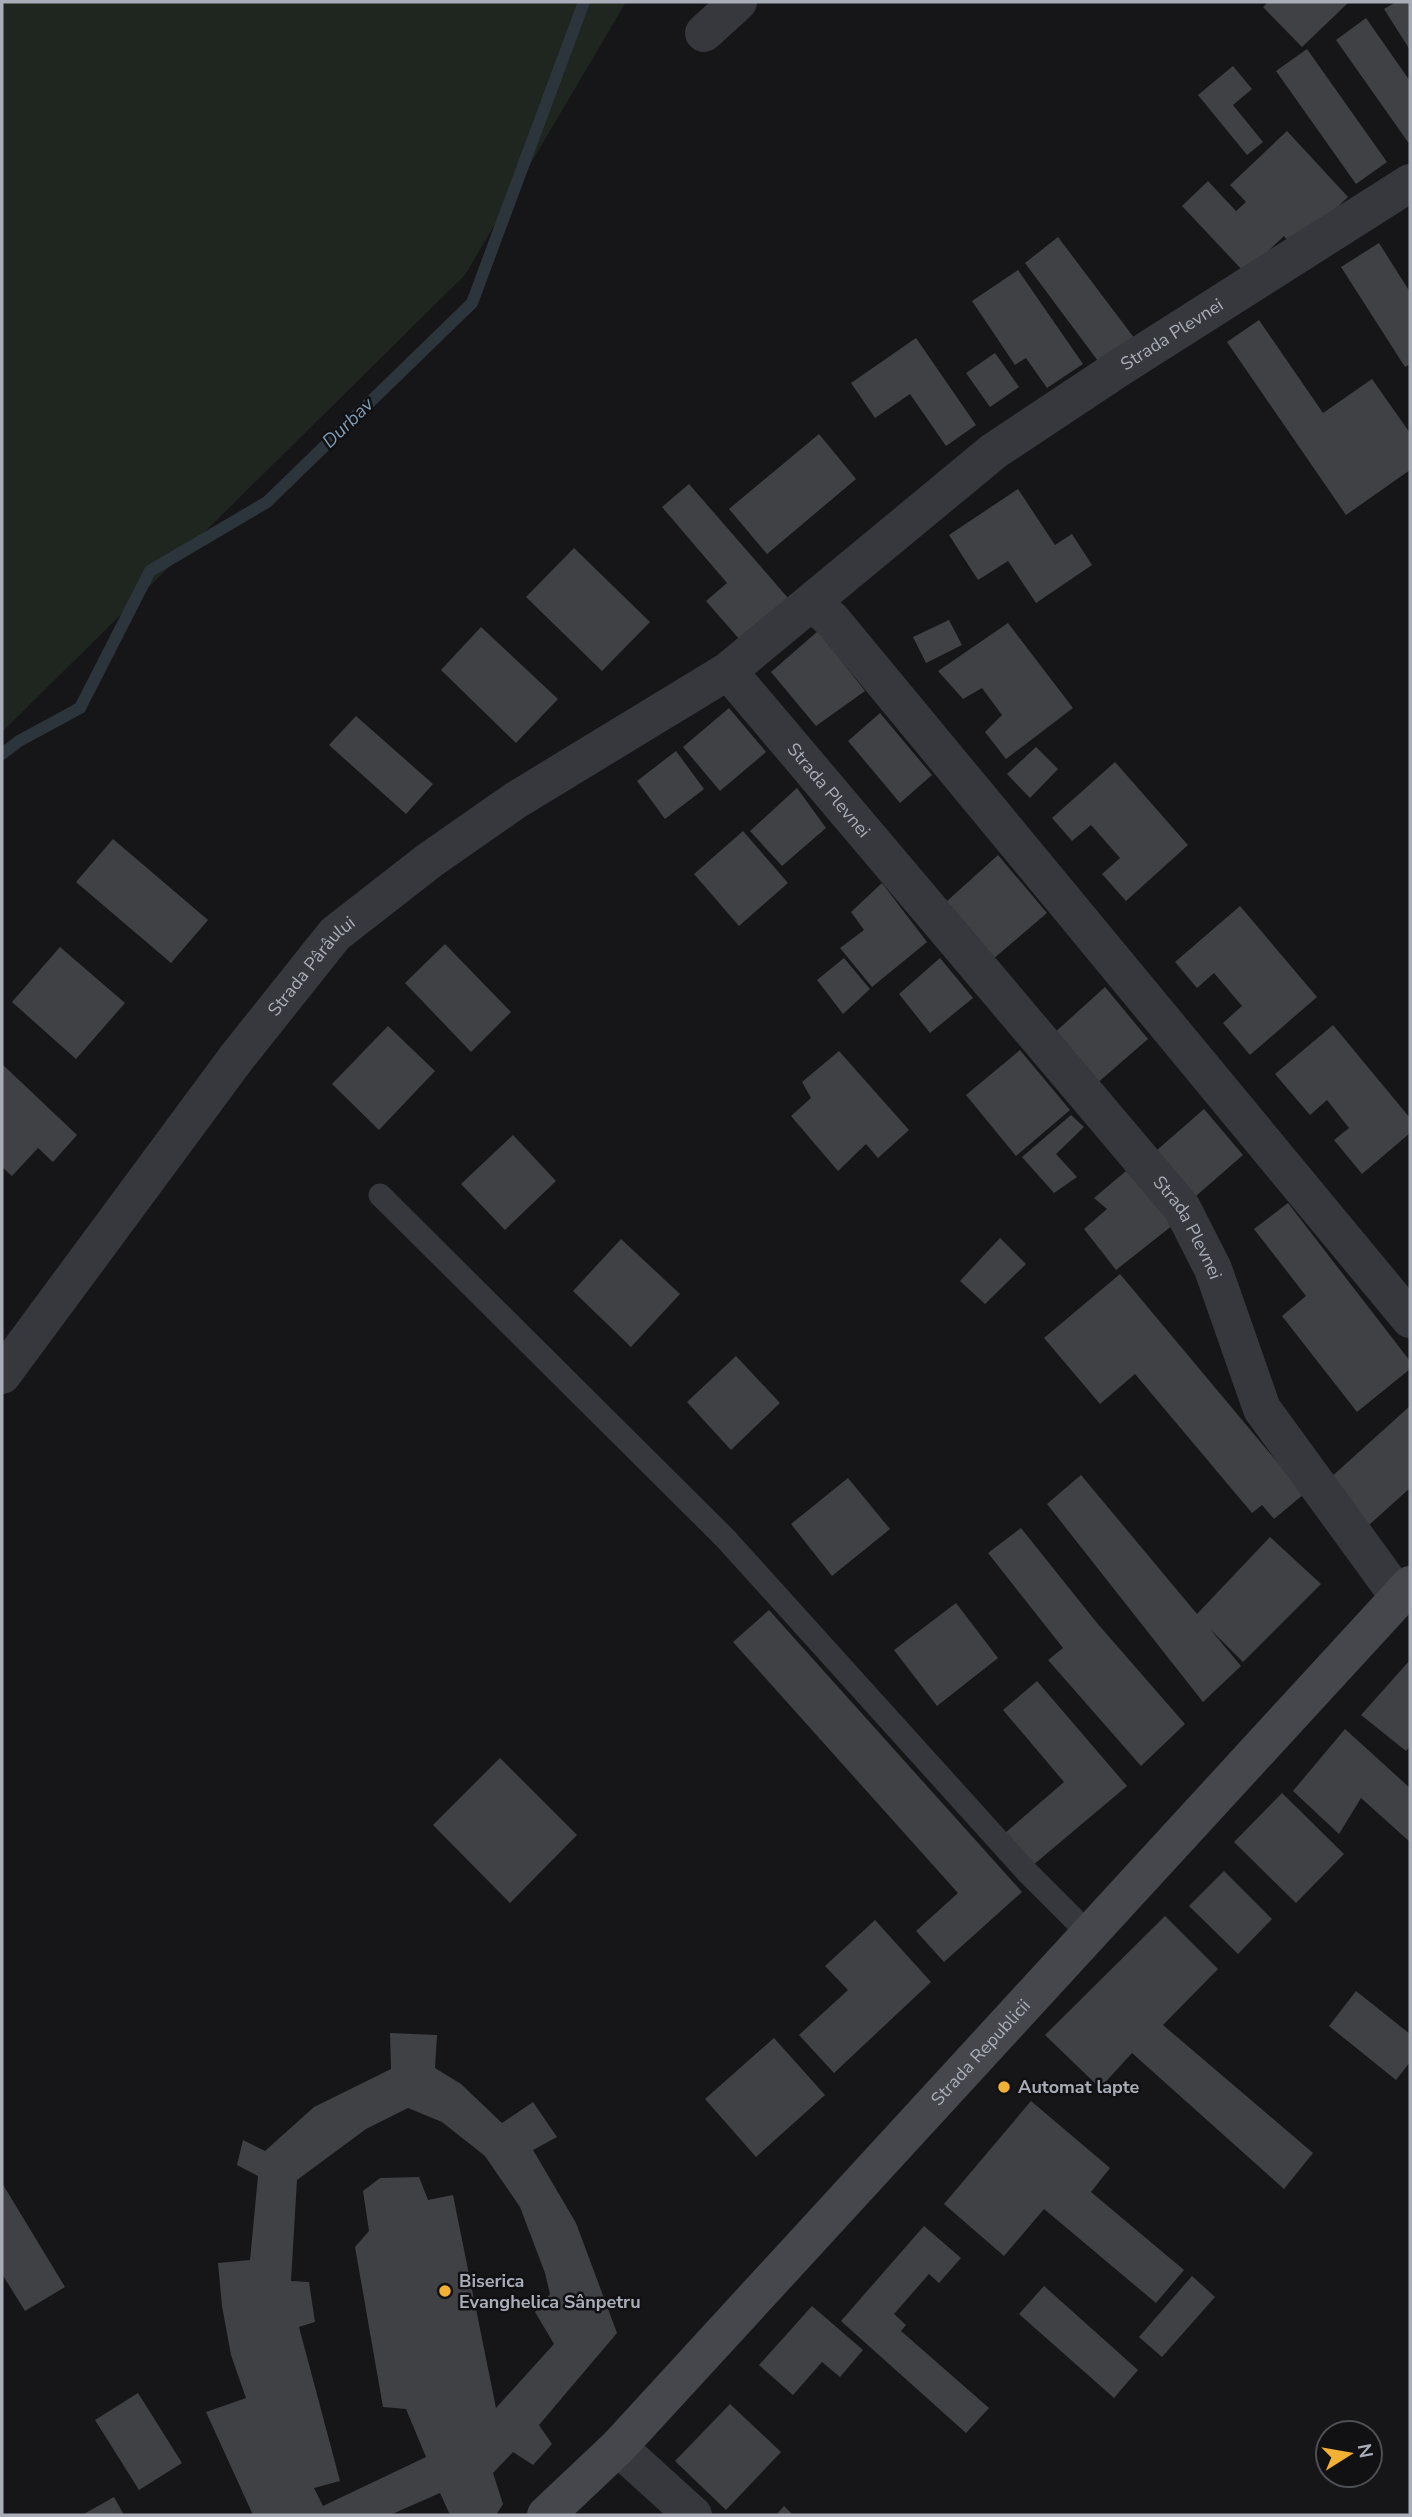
<svg xmlns="http://www.w3.org/2000/svg" width="1412" height="2517" font-family="'Nunito Sans',sans-serif">
	<rect width="100%" height="100%" fill="#161618"/>
	<!-- green -->
	<path fill="#1e261f" d="M2,2H626L465,275L2,732Z"/>
	<g fill="none" stroke-linecap="round" stroke-linejoin="round">
		<!-- stream -->
		<path stroke="#2c353c" stroke-width="12" d="M2,754L19,741L80,708L150,571L267,502L472,303L584,2"/>
	</g>
	<!-- building -->
	<path fill="#404145" fill-rule="evenodd" d="M1268,2H1349L1302,47L1263,7Z
		M1396,2H1410V50L1384,9Z
		M1366,18L1410,81V145L1336,40Z
		M1307,49L1387,162L1356,184L1276,71Z
		M1233,66L1252,89L1233,105L1263,142L1247,155L1198,95Z
		M1287,131L1348,197L1294,248L1284,236L1245,273L1182,206L1208,181L1236,211L1246,202L1230,185Z
		M1058,237L1135,339L1101,365L1025,263Z
		M1379,243L1410,292V364L1405,367L1341,267Z
		M1018,270L1083,364L1047,388L1026,358L1015,365L972,301Z
		M1259,320L1323,413L1372,379L1410,433V470L1346,515L1227,342Z
		M916,338L976,425L946,446L910,394L875,418L851,383Z
		M995,353L1019,387L990,407L966,373Z
		M819,434L856,479L767,554L729,509Z
		M689,484L788,598L740,640L706,601L727,583L662,507Z
		M1018,489L1055,545L1072,534L1092,565L1036,603L1008,561L978,580L949,535Z
		M574,548L650,622L602,671L526,597Z
		M949,620L962,645L926,663L913,637Z
		M1008,623L1073,708L1006,759L985,732L1002,715L982,688L963,699L938,671Z
		M481,627L558,699L516,743L441,670Z
		M818,631L865,691L816,726L771,672Z
		M729,708L766,752L720,791L683,747Z
		M880,713L932,775L900,803L848,741Z
		M356,716L433,784L406,814L329,745Z
		M1036,747L1058,769L1030,798L1007,774Z
		M676,751L704,789L665,819L637,781Z
		M1115,762L1188,845L1126,901L1102,874L1120,858L1091,825L1072,841L1052,818Z
		M797,788L826,828L782,866L750,831Z
		M743,831L788,883L739,926L694,874Z
		M113,839L208,920L171,963L76,882Z
		M998,855L1047,913L993,959L946,902Z
		M882,883L927,942L872,987L840,948L864,930L851,912Z
		M1240,906L1317,997L1250,1055L1223,1023L1242,1006L1214,973L1197,988L1175,962Z
		M445,944L511,1012L471,1052L405,983Z
		M60,947L125,1003L76,1059L12,1002Z
		M844,958L870,989L843,1014L817,980Z
		M940,958L973,998L930,1033L899,994Z
		M1105,987L1148,1039L1095,1085L1052,1035Z
		M1333,1025L1410,1118V1133L1362,1174L1334,1140L1349,1128L1327,1100L1310,1115L1275,1074Z
		M388,1026L435,1071L379,1130L332,1084Z
		M1020,1050L1070,1110L1016,1156L966,1095Z
		M839,1051L909,1130L878,1158L866,1144L838,1171L791,1116L811,1098L802,1082Z
		M2,1064L77,1135L53,1162L38,1148L12,1176L2,1167Z
		M1204,1109L1243,1155L1196,1196L1157,1150Z
		M1071,1115L1084,1127L1056,1154L1077,1177L1054,1193L1022,1157Z
		M513,1135L556,1181L505,1230L461,1184Z
		M1126,1171L1173,1225L1116,1270L1084,1229L1107,1209L1094,1198Z
		M1288,1203L1410,1361V1369L1357,1412L1282,1316L1306,1296L1254,1229Z
		M1000,1238L1026,1264L985,1304L960,1281Z
		M621,1239L680,1294L631,1347L573,1291Z
		M1120,1274L1304,1494L1274,1519L1262,1505L1252,1513L1135,1374L1100,1404L1044,1338Z
		M736,1356L780,1403L731,1450L687,1402Z
		M1410,1406V1488L1369,1525L1329,1479Z
		M1081,1475L1197,1614L1270,1537L1321,1584L1243,1662L1210,1629L1241,1666L1203,1702L1047,1504Z
		M848,1478L890,1529L832,1576L791,1524Z
		M1021,1528L1097,1623L1185,1724L1141,1766L1048,1660L1063,1648L988,1553Z
		M956,1603L998,1658L937,1706L894,1650Z
		M769,1610L1022,1892L944,1962L916,1931L958,1893L733,1642Z
		M1410,1660V1746L1406,1751L1361,1715Z
		M1037,1681L1127,1786L1032,1866L1005,1833L1064,1782L1003,1710Z
		M1345,1729L1410,1788V1842L1361,1798L1339,1834L1293,1791Z
		M500,1758L577,1835L510,1903L433,1825Z
		M1282,1793L1344,1854L1296,1903L1234,1842Z
		M1224,1871L1272,1919L1238,1954L1189,1906Z
		M1165,1916L1218,1969L1163,2025L1313,2153L1284,2189L1132,2053L1100,2088L1045,2035Z
		M875,1920L931,1982L834,2073L799,2035L848,1990L825,1966Z
		M1356,1991L1410,2034V2062L1396,2080L1329,2026Z
		M390,2033L437,2035L435,2068L461,2084L502,2123L533,2102L557,2137L533,2150L576,2223L617,2333L539,2425L552,2444L533,2465L513,2452L493,2473L503,2504L496,2515H450L440,2493L390,2515H253L206,2412L246,2398L231,2355L222,2306L218,2263L250,2260L258,2176L237,2165L243,2140L265,2151L314,2107L391,2069ZM408,2108L442,2122L485,2156L520,2207L545,2273L550,2294L535,2312L554,2344L496,2408L453,2195L428,2200L419,2177L380,2178L363,2191L369,2231L355,2247L383,2407L406,2409L426,2457L323,2506L314,2488L340,2481L299,2327L315,2322L309,2282L291,2281L297,2180L366,2129Z
		M774,2038L825,2095L756,2157L705,2099Z
		M1031,2101L1110,2168L1091,2192L1184,2270L1156,2303L1044,2209L1004,2256L944,2204Z
		M2,2183L65,2287L25,2311L2,2274Z
		M924,2226L961,2258L939,2283L929,2274L894,2314L906,2325L901,2331L989,2408L966,2433L841,2321Z
		M1192,2276L1215,2297L1162,2357L1139,2337Z
		M1044,2286L1138,2370L1114,2398L1019,2314Z
		M812,2306L863,2350L840,2377L822,2362L793,2395L759,2365Z
		M138,2393L182,2463L139,2490L95,2420Z
		M730,2404L781,2452L726,2510L675,2461Z
		M114,2497L124,2515H82Z
		M784,2506L793,2515H776Z"/>
	<g fill="none" stroke-linecap="round" stroke-linejoin="round">
		<!-- service -->
		<path stroke="#37383d" stroke-width="23" d="M380,1195L725,1538L1026,1871L1089,1934"/>
		<!-- minor -->
		<g stroke="#37383d" stroke-width="38">
			<path d="M704,33L738,2"/>
			<path d="M812,603L832,620L1410,1319"/>
			<path id="s1" d="M728,671L1182,1208L1213,1269L1262,1409L1399,1597"/>
			<path id="s2" d="M2,1375L237,1057L335,934L430,860L516,800L728,671L994,451L1119,368L1410,183"/>
			<path d="M618,2447L693,2515"/>
		</g>
		<!-- secondary -->
		<path stroke="#45474d" stroke-width="38" id="s3" d="M546,2515L618,2447L1410,1585"/>
	</g>
	<!-- markers -->
	<g fill="#f2b134" stroke="#111113" stroke-width="2.5">
		<circle cx="1004" cy="2087" r="7"/>
		<circle cx="445" cy="2291" r="7"/>
	</g>
	<g text-anchor="middle" dominant-baseline="central" stroke-width="5" stroke-linejoin="round" paint-order="stroke">
		<!-- street labels -->
		<g font-size="18" fill="#a8adb8" stroke="#111113">
			<text stroke="none"><textPath href="#s2" startOffset="1584">Strada Plevnei</textPath></text>
			<text stroke="none"><textPath href="#s1" startOffset="156">Strada Plevnei</textPath></text>
			<text stroke="none"><textPath href="#s2" startOffset="513">Strada Pârâului</textPath></text>
			<text stroke="none"><textPath href="#s1" startOffset="723">Strada Plevnei</textPath></text>
			<text stroke="none"><textPath href="#s3" startOffset="635">Strada Republicii</textPath></text>
		</g>
		<!-- poi labels -->
		<g font-size="18" font-weight="bold" fill="#a8adb8" stroke="#111113" text-anchor="start">
			<text x="1018" y="2087">Automat lapte</text>
			<text x="459" y="2281">Biserica<tspan x="459" dy="21">Evanghelica Sânpetru</tspan></text>
		</g>
		<!-- water labels -->
		<g font-size="19" font-style="italic" fill="#7f9bb3" stroke="#111113">
			<text transform="translate(348 423) rotate(-44)">Durbav</text>
		</g>
	</g>
	<!-- border -->
	<rect width="1412" height="2517" fill="none" stroke="#a8adb8" stroke-width="7"/>
	<!-- north arrow -->
	<g transform="translate(1349 2454) rotate(79)"><circle r="33" fill="#111113" stroke="#4d4f55" stroke-width="2"/>
	<path d="M0-5L12 26L0 18L-12 26Z" fill="#f2b134"/>
	<text y="-10" font-size="19" font-weight="bold" text-anchor="middle" fill="#a8adb8">N</text>
	</g>
</svg>
